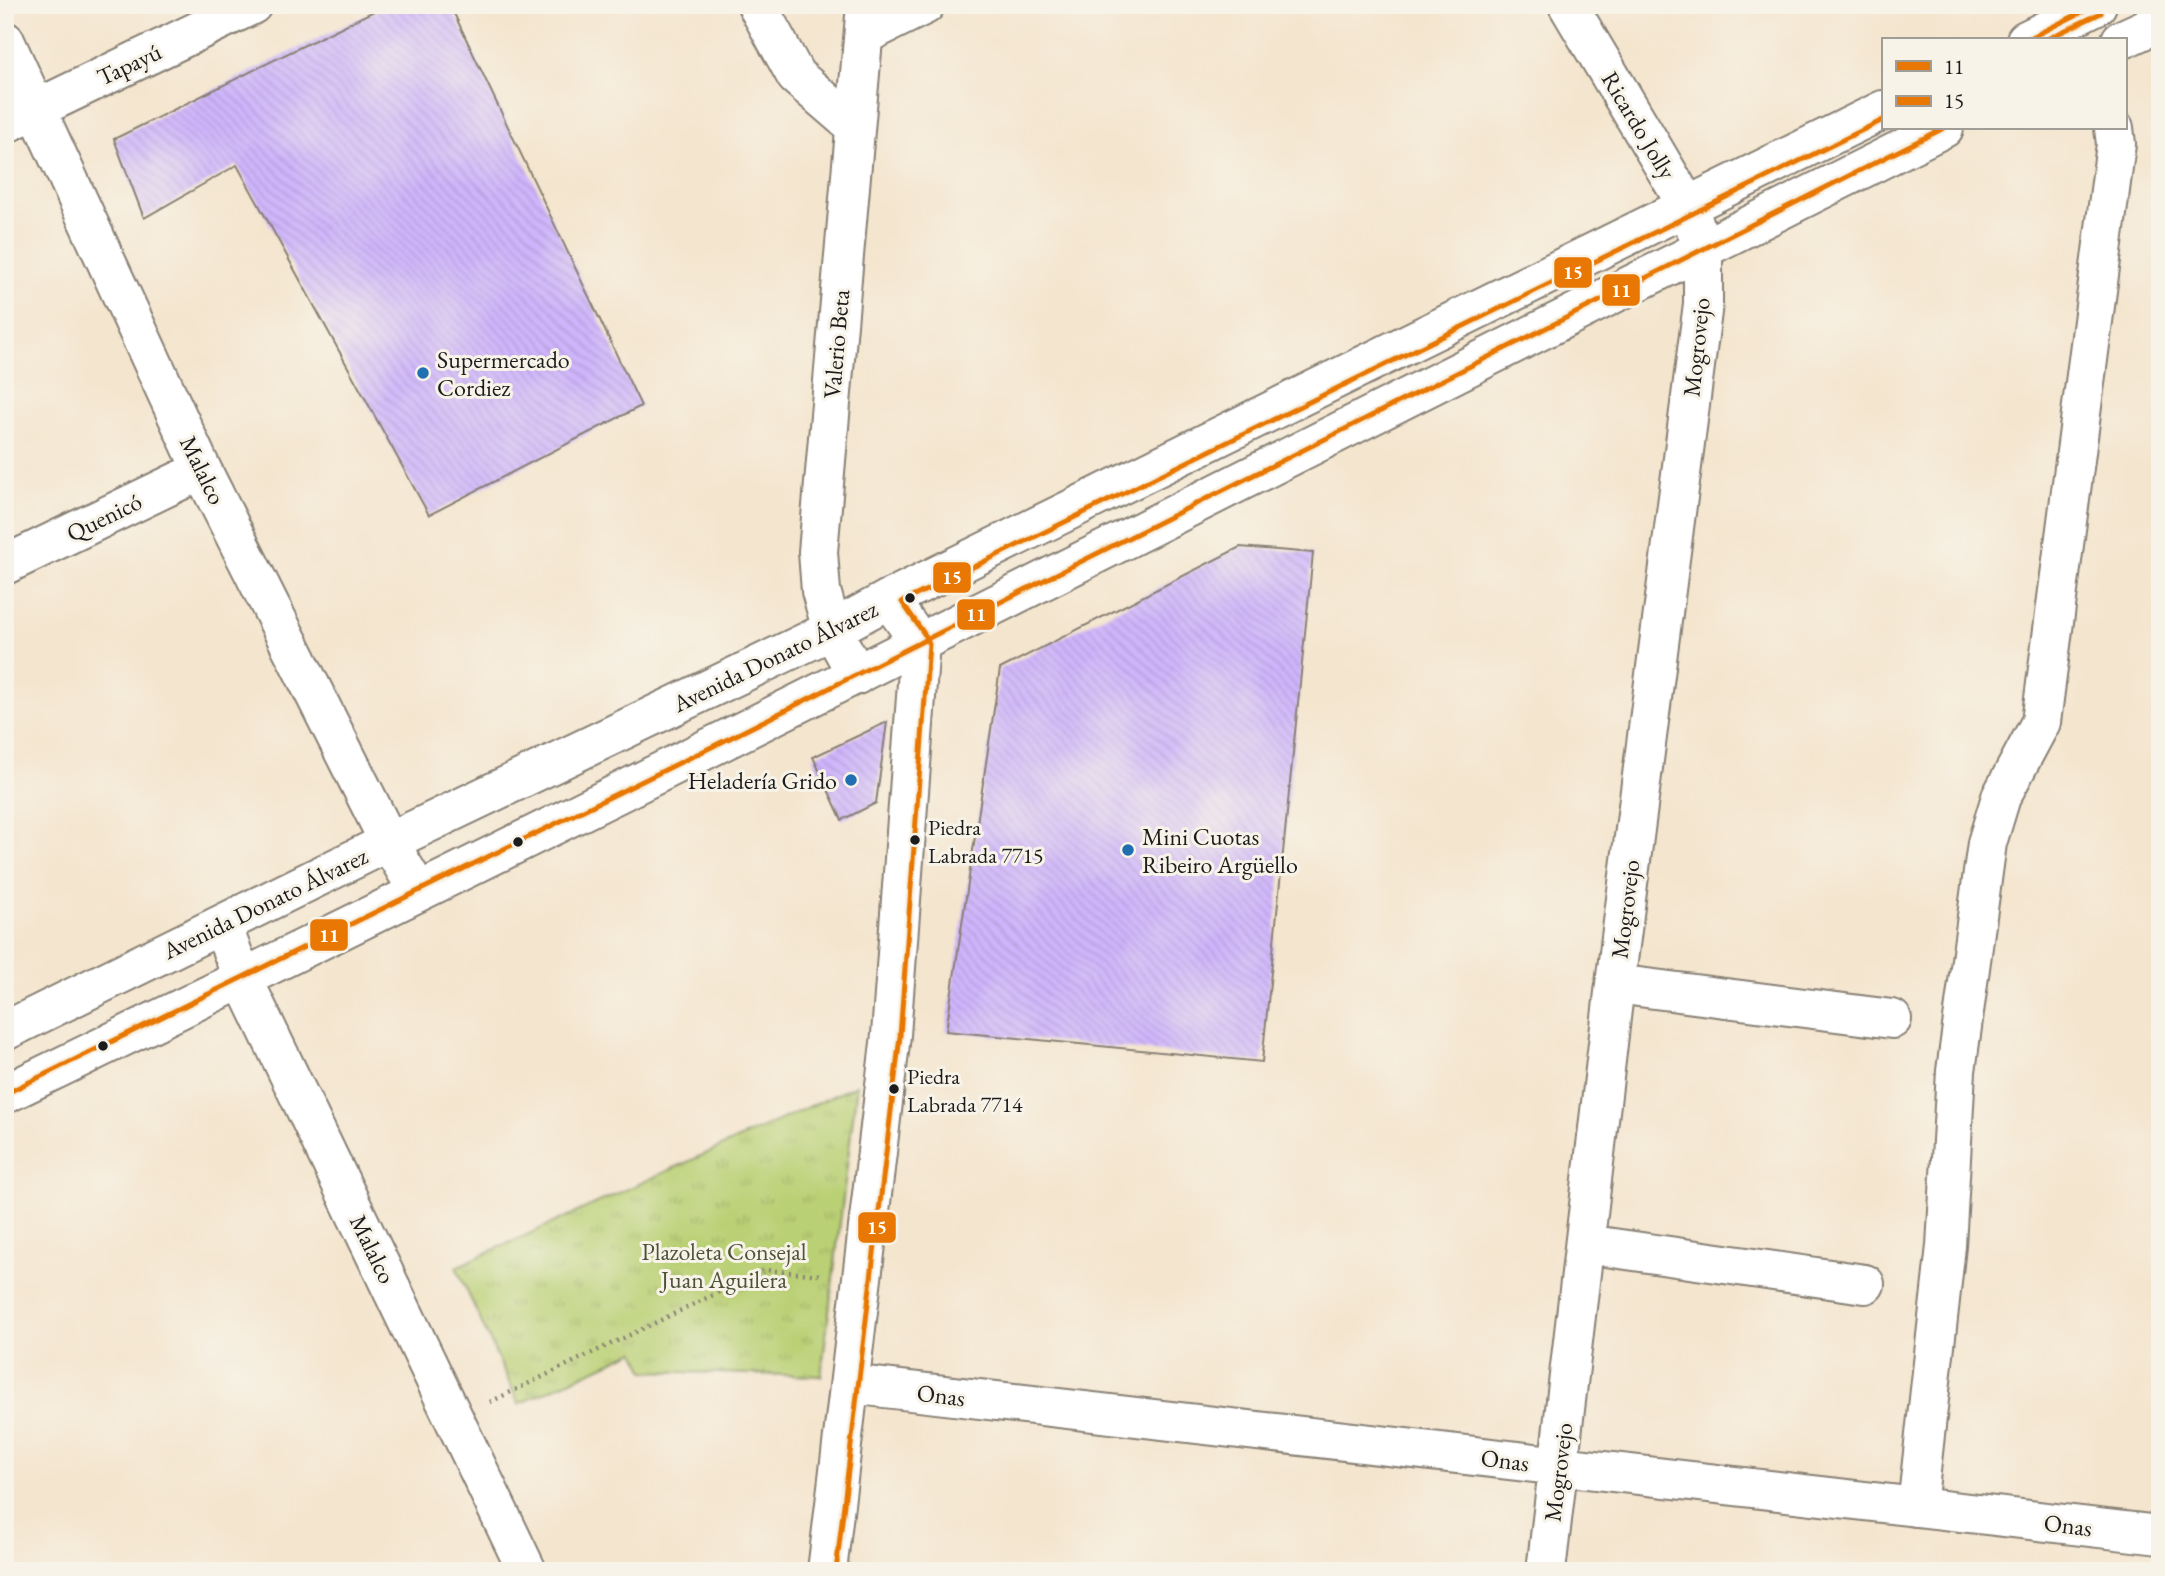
<svg xmlns="http://www.w3.org/2000/svg" width="2165" height="1576" font-family="'EB Garamond',serif">
	<defs>
		<pattern id="grass-tufts" width="24" height="20" patternUnits="userSpaceOnUse" patternTransform="scale(1.75)"><rect width="24" height="20" fill="#bad075"/><path d="M3 7l-1-3M5 7V3M7 7l1-3M15 17l-1-3M17 17v-4M19 17l1-3" fill="none" stroke="#9fb265"/></pattern>
		<pattern id="building-back-hatch" width="6" height="6" patternUnits="userSpaceOnUse" patternTransform="scale(1.75)"><rect width="6" height="6" fill="#cfb5fc"/><path d="M-1 5l2 2M0 0l6 6M5-1l2 2" fill="none" stroke="#b19bd7"/></pattern>
	</defs>
	<rect width="100%" height="100%" fill="#f7f3e8"/>
	<filter id="ink" filterUnits="userSpaceOnUse"><feTurbulence type="fractalNoise" baseFrequency=".0143" numOctaves="2"/><feDisplacementMap in="SourceGraphic" scale="14" xChannelSelector="R" yChannelSelector="G"/><feConvolveMatrix kernelMatrix="1 2 1 2 8 2 1 2 1" color-interpolation-filters="sRGB"/></filter>
	<filter id="wash" filterUnits="userSpaceOnUse"><feTurbulence type="fractalNoise" baseFrequency=".00686" numOctaves="4" result="noise"/><feDisplacementMap in="SourceGraphic" scale="28" xChannelSelector="R" yChannelSelector="G"/><feGaussianBlur stdDeviation="1.57" result="paint"/><feColorMatrix in="noise" values="0 0 0 0 0 0 0 0 0 0 0 0 0 0 0 0 0 1.4 0 .05"/><feComposite in="paint" operator="in"/></filter>
	<g filter="url(#wash)">
		<rect width="100%" height="100%" fill="#f4e5ce"/>
		<!-- grass -->
		<path fill="url(#grass-tufts)" stroke="#6b7648" stroke-width="2" d="M857,1085L821,1376L645,1371L635,1351L519,1404L456,1267Z"/>
		<g id="blocks">
			<!-- building -->
			<path fill="url(#building-back-hatch)" d="M386,5H450L641,406L429,515L237,165L144,218L114,139Z
				M1240,547L1313,553L1262,1062L946,1031L1000,669Z
				M887,722L876,803L842,820L813,757Z"/>
		</g>
	</g>
	<g filter="url(#ink)">
		<use href="#blocks" fill-opacity="0" stroke="#888075" stroke-width="2"/>
		<g fill="none" stroke-linecap="round" stroke-linejoin="round">
			<defs>
				<path id="minor" d="M757,5L796,76L854,126
					M864,35L925,5
					M5,124L252,5
					M5,565L202,470
					M222,926L243,979L527,1571
					M1615,984L1892,1019
					M1585,1244L1865,1284
					M1917,1507L1946,1246L1956,1071L1987,843L2001,797L2041,722L2116,144L2114,128
					M1546,1571L1615,984L1703,304V249L1688,207L1568,5"/>
				<path id="secondary" d="M5,41L202,470L389,842L418,891
					M857,675L832,630L821,591L818,552L866,5
					M850,1384L2160,1535
					M827,1571L891,1035L920,643L889,599"/>
				<path id="primary" d="M2026,40L2097,5
					M2121,40L2160,22
					M5,1031L389,842L832,630L889,599L1883,110
					M5,1094C655,780 1298,451 1944,128"/>
			</defs>
			<!-- minor casing -->
			<use href="#minor" stroke="#888075" stroke-width="42"/>
			<!-- secondary casing -->
			<use href="#secondary" stroke="#888075" stroke-width="42"/>
			<!-- primary casing -->
			<use href="#primary" stroke="#888075" stroke-width="42"/>
			<!-- path -->
			<path stroke="#888075" stroke-width="4.5" stroke-dasharray="2 5" stroke-linecap="butt" d="M490,1402L765,1270L822,1275"/>
			<!-- minor -->
			<use href="#minor" stroke="#fff" stroke-width="38"/>
			<!-- secondary -->
			<use href="#secondary" stroke="#fff" stroke-width="38"/>
			<!-- primary -->
			<use href="#primary" stroke="#fff" stroke-width="38"/>
			<defs>
				<path id="bus-1" d="M2026,40L2096,5
					M5,1094L734,736L1944,128"/>
				<path id="bus-2" d="M2045,40L2101,13
					M836,1571L900,1036L929,644L927,638L902,602L1883,120"/>
			</defs>
			<!-- bus-1 casing -->
			<use href="#bus-1" stroke="#f7f3e8" stroke-width="10"/>
			<!-- bus-2 casing -->
			<use href="#bus-2" stroke="#f7f3e8" stroke-width="10"/>
			<!-- bus-1 -->
			<use href="#bus-1" stroke="#e87703" stroke-width="5"/>
			<!-- bus-2 -->
			<use href="#bus-2" stroke="#e87703" stroke-width="5"/>
		</g>
	</g>
	<!-- markers -->
	<g fill="#1f6fb2" stroke="#f7f3e8" stroke-width="2.5">
		<circle cx="423" cy="373" r="7"/>
		<circle cx="851" cy="780" r="7"/>
		<circle cx="1128" cy="850" r="7"/>
	</g>
	<g fill="#1c1c1c" stroke="#f7f3e8" stroke-width="2.5">
		<circle cx="910" cy="598" r="6"/>
		<circle cx="915" cy="840" r="6"/>
		<circle cx="518" cy="842" r="6"/>
		<circle cx="103" cy="1046" r="6"/>
		<circle cx="894" cy="1089" r="6"/>
	</g>
	<g text-anchor="middle" dominant-baseline="central" stroke-width="6" stroke-linejoin="round" paint-order="stroke">
		<!-- bus labels -->
		<g font-size="22" fill="#1c1c1c" stroke="#f7f3e8" text-anchor="start">
			<text x="928" y="827">Piedra<tspan x="928" dy="28">Labrada 7715</tspan></text>
			<text x="907" y="1076">Piedra<tspan x="907" dy="28">Labrada 7714</tspan></text>
		</g>
		<!-- street labels -->
		<g font-size="24" fill="#1c1c1c" stroke="#f7f3e8">
			<text transform="translate(129 64) rotate(-25)">Tapayú</text>
			<text transform="translate(1639 125) rotate(59)">Ricardo Jolly</text>
			<text transform="translate(836 344) rotate(-85)">Valerio Beta</text>
			<text transform="translate(1696 347) rotate(-84)">Mogrovejo</text>
			<text transform="translate(203 470) rotate(64)">Malalco</text>
			<text transform="translate(104 517) rotate(-26)">Quenicó</text>
			<text transform="translate(775 656) rotate(-26)">Avenida Donato Álvarez</text>
			<text transform="translate(265 903) rotate(-26)">Avenida Donato Álvarez</text>
			<text transform="translate(1625 909) rotate(-83)">Mogrovejo</text>
			<text transform="translate(373 1249) rotate(64)">Malalco</text>
			<text transform="translate(941 1395) rotate(7)">Onas</text>
			<text transform="translate(1505 1460) rotate(7)">Onas</text>
			<text transform="translate(1558 1472) rotate(-83)">Mogrovejo</text>
			<text transform="translate(2068 1525) rotate(7)">Onas</text>
		</g>
		<!-- poi labels -->
		<g font-size="24" fill="#1c1c1c" stroke="#f7f3e8" text-anchor="start">
			<text x="437" y="359">Supermercado<tspan x="437" dy="28">Cordiez</tspan></text>
			<text x="837" y="780" text-anchor="end">Heladería Grido</text>
			<text x="1142" y="836">Mini Cuotas<tspan x="1142" dy="28">Ribeiro Argüello</tspan></text>
		</g>
		<!-- park labels -->
		<g font-size="24" fill="#4b5237" stroke="#f7f3e8">
			<text x="724" y="1251">Plazoleta Consejal<tspan x="724" dy="28">Juan Aguilera</tspan></text>
		</g>
	</g>
	<g stroke="#f7f3e8" stroke-width="2.5">
		<rect x="1553" y="256" width="40" height="33" rx="7" fill="#e87703"/>
		<rect x="1601" y="273" width="40" height="34" rx="7" fill="#e87703"/>
		<rect x="932" y="561" width="40" height="33" rx="7" fill="#e87703"/>
		<rect x="956" y="598" width="40" height="33" rx="7" fill="#e87703"/>
		<rect x="309" y="918" width="40" height="34" rx="7" fill="#e87703"/>
		<rect x="857" y="1211" width="40" height="33" rx="7" fill="#e87703"/>
	</g>
	<g font-size="19" text-anchor="middle" font-weight="bold" fill="#fff">
		<text x="1573" y="279">15</text>
		<text x="1621" y="297">11</text>
		<text x="952" y="584">15</text>
		<text x="976" y="621">11</text>
		<text x="329" y="942">11</text>
		<text x="877" y="1234">15</text>
	</g>
	<!-- margin -->
	<rect width="2165" height="1576" fill="none" stroke="#f7f3e8" stroke-width="28"/>
	<!-- legend -->
	<rect x="1882" y="38" width="245" height="91" fill="#f7f3e8" stroke="#9f9d96" stroke-width="2"/>
	<rect x="1896" y="61" width="35" height="10" fill="#e87703" stroke="#9f9d96" stroke-width="2"/>
	<text x="1944" y="74" font-size="21" fill="#1c1c1c">11</text>
	<rect x="1896" y="96" width="35" height="10" fill="#e87703" stroke="#9f9d96" stroke-width="2"/>
	<text x="1944" y="108" font-size="21" fill="#1c1c1c">15</text>
</svg>
